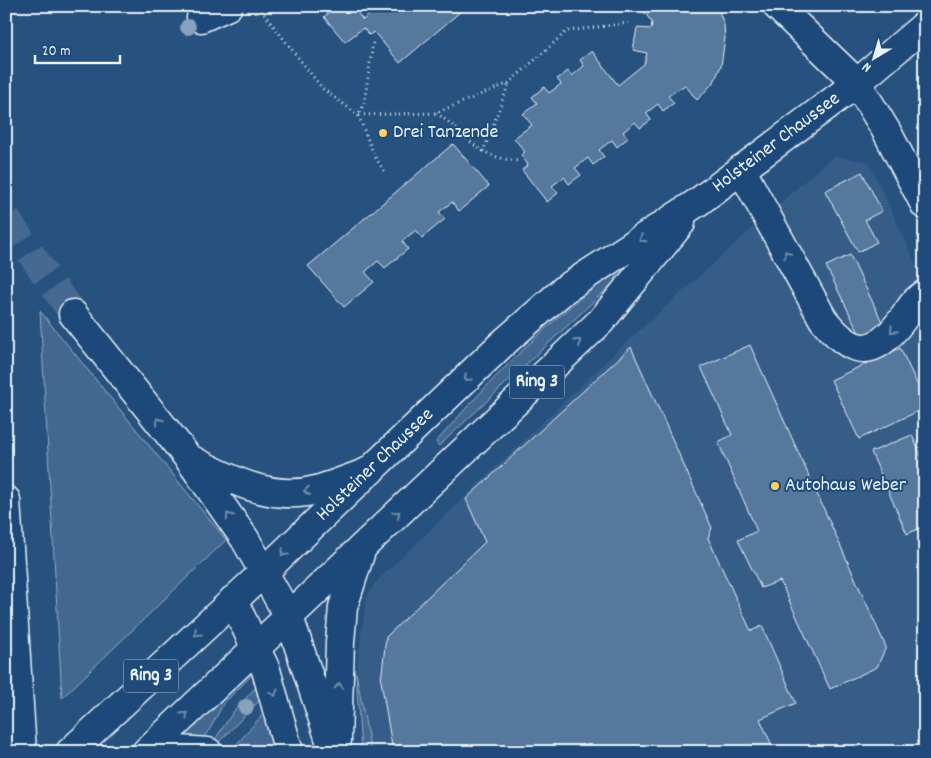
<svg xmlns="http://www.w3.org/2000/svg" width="931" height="758" font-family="Dekko,sans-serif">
	<rect width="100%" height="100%" fill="#27517f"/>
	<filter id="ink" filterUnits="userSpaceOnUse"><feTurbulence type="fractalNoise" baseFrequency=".02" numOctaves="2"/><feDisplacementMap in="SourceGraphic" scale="10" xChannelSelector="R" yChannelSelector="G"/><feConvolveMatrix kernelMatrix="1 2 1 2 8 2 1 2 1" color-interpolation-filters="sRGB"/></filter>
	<g filter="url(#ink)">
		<!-- built -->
		<path fill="#355d88" d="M835,156L869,162L925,284V752H371L356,674L366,599L375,583L620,348L819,168Z"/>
		<!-- green -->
		<path fill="#436891" stroke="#96acc4" d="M626,262L630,266L626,271L439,446L436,442C495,374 554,316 626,262Z
			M40,311L226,540L62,698Z
			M248,673H251V676L223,704L210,729L200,742L178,739Z
			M356,673L371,752H361Z
			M256,687L260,700L258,702L219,742L214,741L233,712Z
			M264,713L275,752H254L236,745Z"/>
		<!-- building -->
		<path fill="#57789d" stroke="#e8f1f8" d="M337,6H352L363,20L379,6H467L400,63L374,32L369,35L363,28L345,42L324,17Z
			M639,6H717L724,24L725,38L721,66L714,82L697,100L685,85L668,96L674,103L663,111L658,104L646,113L651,120L640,128L635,122L623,132L628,138L617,147L612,140L599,150L604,157L593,165L588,158L575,168L581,175L569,184L564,177L552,186L558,193L547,202L522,170L528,165L521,155L525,152L514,138L532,125L523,114L537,103L532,97L544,87L549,93L561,84L557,79L568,71L572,76L584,66L580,60L592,51L618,85L644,64L647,53L633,50L637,28L651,29L652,22Z
			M453,144L489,186L459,211L452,202L439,212L445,219L422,238L416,230L402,241L408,249L385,268L378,261L365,272L374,282L344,307L308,266Z
			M862,172L882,211L865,220L877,242L858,252L825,191Z
			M850,255L885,328L862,339L826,266Z
			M750,345L886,647L877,667L830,689L780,581L761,588L738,540L757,531L718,442L732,435L701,367Z
			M631,347L712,528L708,538L751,631L762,626L796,703L760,719L775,752H393L381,681L386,637L485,542L466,499Z
			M900,348L925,400V408L859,439L831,380Z
			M912,435L925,465V526L907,534L871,452Z"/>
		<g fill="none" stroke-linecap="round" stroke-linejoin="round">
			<!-- highway-tunnel -->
			<path stroke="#446991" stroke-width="28" stroke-dasharray="28 14" stroke-linecap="butt" d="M6,218L73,314"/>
			<defs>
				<path id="minor" d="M777,6L857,83L887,132L925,205
					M201,18L228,6
					M741,169L823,319C852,355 872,360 902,320C909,311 914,300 925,294"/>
				<g id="major">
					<path id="s1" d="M70,752L264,572L502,344L565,289L698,202L857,83L925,25"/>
					<path d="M146,752L601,321L681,223"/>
				</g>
				<path id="highway" d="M73,314L189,459L245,539L289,617L334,752
					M192,460C229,479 272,502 316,490C334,485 352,478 370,471
					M6,500L22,752
					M233,600L266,670L289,752
					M337,740L340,642L343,607L362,548
					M150,748L208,752"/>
			</defs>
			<!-- minor casing -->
			<use href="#minor" stroke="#e8f1f8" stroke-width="31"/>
			<!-- major casing -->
			<use href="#major" stroke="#e8f1f8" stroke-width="31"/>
			<!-- highway casing -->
			<use href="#highway" stroke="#e8f1f8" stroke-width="31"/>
			<!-- path -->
			<path stroke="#e8f1f8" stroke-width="3" stroke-dasharray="1 4" stroke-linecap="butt" d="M258,6L322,88L358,115L436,113L509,83L567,31L628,23
				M373,43L364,104L358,115L375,157L386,174
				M436,113C471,136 473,157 519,161
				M483,152L509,83"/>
			<!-- minor -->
			<use href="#minor" stroke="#1f4a7a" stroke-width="28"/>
			<!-- major -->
			<use href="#major" stroke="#1f4a7a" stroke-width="28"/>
			<!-- highway -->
			<use href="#highway" stroke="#1f4a7a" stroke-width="28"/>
		</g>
		<!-- trees -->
		<g fill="#88a1bc">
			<circle cx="188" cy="27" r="8"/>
			<circle cx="246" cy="707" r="8"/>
		</g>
		<!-- one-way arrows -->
		<defs><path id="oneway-chevron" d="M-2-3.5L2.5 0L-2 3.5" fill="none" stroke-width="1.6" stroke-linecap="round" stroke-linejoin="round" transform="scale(1.25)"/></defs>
		<g stroke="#6f8dac">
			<use href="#oneway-chevron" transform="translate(642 239) rotate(147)"/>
			<use href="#oneway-chevron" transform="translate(787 254) rotate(-119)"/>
			<use href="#oneway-chevron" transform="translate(893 330) rotate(134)"/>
			<use href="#oneway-chevron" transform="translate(578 342) rotate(-43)"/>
			<use href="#oneway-chevron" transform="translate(467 378) rotate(136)"/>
			<use href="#oneway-chevron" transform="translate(159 421) rotate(-129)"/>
			<use href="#oneway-chevron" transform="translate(307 491) rotate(174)"/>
			<use href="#oneway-chevron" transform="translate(397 514) rotate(-43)"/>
			<use href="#oneway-chevron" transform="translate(229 516) rotate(-125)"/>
			<use href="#oneway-chevron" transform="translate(284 553) rotate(136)"/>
			<use href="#oneway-chevron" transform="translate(197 633) rotate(137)"/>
			<use href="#oneway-chevron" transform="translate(339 686) rotate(-88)"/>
			<use href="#oneway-chevron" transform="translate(274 693) rotate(74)"/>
			<use href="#oneway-chevron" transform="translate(185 715) rotate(-44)"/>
		</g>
	</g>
	<!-- markers -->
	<g fill="#ffd166" stroke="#1f4a7a" stroke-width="2">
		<circle cx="383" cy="133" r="5"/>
		<circle cx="775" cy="486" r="5"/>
	</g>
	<g text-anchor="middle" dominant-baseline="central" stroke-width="4" stroke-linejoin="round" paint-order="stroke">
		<!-- shield labels -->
		<g fill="#1f4a7a" stroke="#acbfd2" stroke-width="1">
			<rect x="509.5" y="365.5" width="55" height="33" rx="4"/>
			<rect x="123.5" y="659.5" width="55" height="33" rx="4"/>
		</g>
		<g font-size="19" font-weight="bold" fill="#e8f1f8">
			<text x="537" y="382">Ring 3</text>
			<text x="151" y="676">Ring 3</text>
		</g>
		<!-- poi labels -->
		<g font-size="20" fill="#e8f1f8" stroke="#1f4a7a" text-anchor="start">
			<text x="393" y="133">Drei Tanzende</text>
			<text x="785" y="486">Autohaus Weber</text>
		</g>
		<!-- street labels -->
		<g font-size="20" fill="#e8f1f8" stroke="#1f4a7a">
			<text stroke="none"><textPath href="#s1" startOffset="935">Holsteiner Chaussee</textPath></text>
			<text stroke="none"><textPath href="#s1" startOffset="419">Holsteiner Chaussee</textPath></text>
		</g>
	</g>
	<!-- margin -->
	<rect width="931" height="758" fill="none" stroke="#1f4a7a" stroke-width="25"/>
	<rect x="12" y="12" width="906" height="733" fill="none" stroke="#e8f1f8" stroke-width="2" filter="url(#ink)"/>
	<!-- north arrow -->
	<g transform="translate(874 58) rotate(218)" stroke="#1f4a7a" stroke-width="4" paint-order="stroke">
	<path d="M0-4L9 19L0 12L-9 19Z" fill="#e8f1f8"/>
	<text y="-8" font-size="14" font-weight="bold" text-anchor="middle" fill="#e8f1f8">N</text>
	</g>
	<!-- scale -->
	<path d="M35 55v8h85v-8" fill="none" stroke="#e8f1f8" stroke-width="2.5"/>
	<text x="42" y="55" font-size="15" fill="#e8f1f8" stroke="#1f4a7a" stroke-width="4" paint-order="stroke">20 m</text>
</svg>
